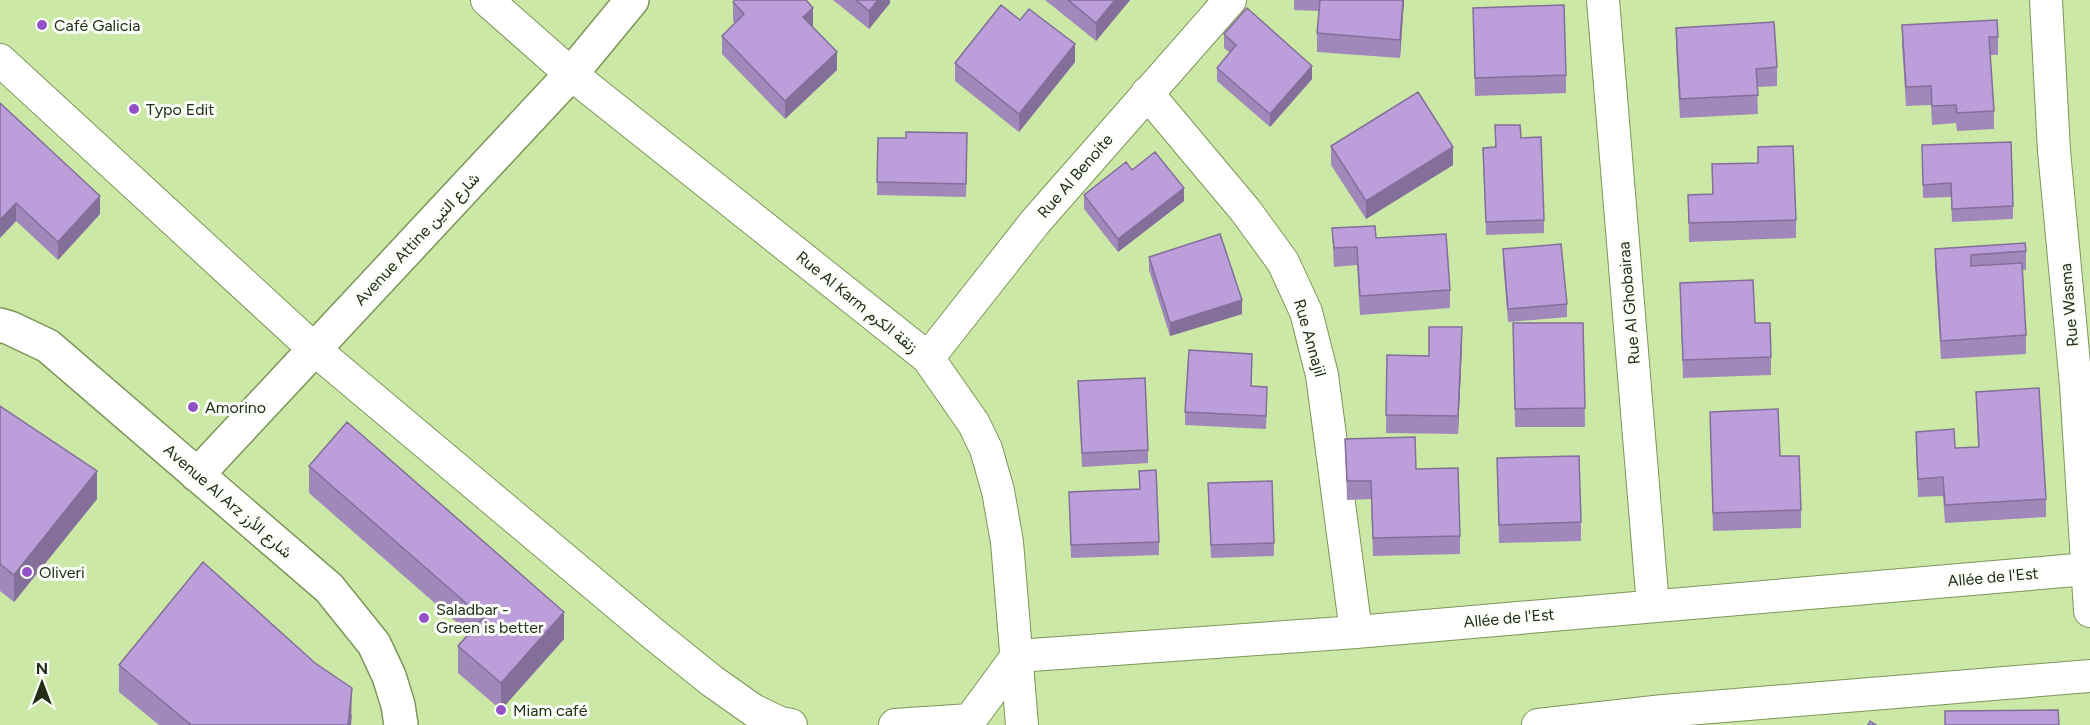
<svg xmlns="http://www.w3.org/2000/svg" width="2090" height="725" font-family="Figtree,Vazirmatn,sans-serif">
	<rect width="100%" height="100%" fill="#cce8a6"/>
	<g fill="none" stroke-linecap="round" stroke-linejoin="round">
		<defs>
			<path id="street" d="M487,0L571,74L928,358L974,424L986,449L998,491L1007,542L1022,725
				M1603,0L1653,606
				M2046,0L2054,151L2076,385L2090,611
				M0,60L314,349L651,632L712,681L753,710L780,723L791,725
				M1147,93L1245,210L1283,262L1306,312L1322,375L1356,632
				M928,358L1036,221L1230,0
				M970,720L1017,656L1356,632L2087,569
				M895,725L970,720
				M1538,725L1663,711L2090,676"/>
			<path id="secondary" d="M0,325L10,328L48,346L329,588L374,644L389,676L398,705L401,725
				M197,475L571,74L632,0"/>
		</defs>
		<!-- street casing -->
		<use href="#street" stroke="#7c9658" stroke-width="34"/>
		<!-- secondary casing -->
		<use href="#secondary" stroke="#7c9658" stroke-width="36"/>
		<!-- street -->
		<use href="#street" stroke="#fff" stroke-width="32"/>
		<!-- secondary -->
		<use href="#secondary" stroke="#fff" stroke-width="33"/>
	</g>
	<!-- wall -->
	<path fill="#a188bb" d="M833,0H890V3L869,29Z
		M1045,0H1130L1096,41Z
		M1294,0H1404L1400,58L1317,52V33L1319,11L1294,10Z
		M733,2L813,26L837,70L785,119L722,54V36L735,23L733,21Z
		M1473,8L1566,75V93L1475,96Z
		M1020,20L1075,62L1019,132L955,81V63Z
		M1902,25L1998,37V55H1990L1994,111V129L1957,131L1956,123L1932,125L1931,105L1906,106L1902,44Z
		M1676,28L1777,67V86L1757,87L1758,114L1680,118L1676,46Z
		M1224,34L1312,79L1270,127L1217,81V68L1230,53L1224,48Z
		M0,103L100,214L58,260L16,221L0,238Z
		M1495,125L1521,138L1544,220V233L1486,235L1483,148L1495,147Z
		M967,133L966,197L877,195L878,138H906Z
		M1922,145L2013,206V219L1952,222L1951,197L1923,198Z
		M1331,146L1453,165L1366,219L1331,165Z
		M1758,147L1796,220V238L1689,242L1688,195L1713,194L1758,163Z
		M1132,170L1184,201L1118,252L1084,209V195Z
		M1332,228L1376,238L1450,290V308L1360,315L1357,265L1334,267Z
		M1503,249L1567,304V317L1508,322L1503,262Z
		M1935,249L2026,251V270H2022L2026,335V354L1941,359L1935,267Z
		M1149,257L1242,314L1170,336L1149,270Z
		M1680,283L1755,323L1771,357V375L1683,378Z
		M1513,323H1583L1585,427H1515Z
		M1462,345L1458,434L1386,433L1387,355L1429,356Z
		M1252,367L1251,386L1267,400L1266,429L1185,425V412Z
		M1078,381L1148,450V463L1082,467Z
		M1976,392L2046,499V517L1945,523L1943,496L1918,497L1916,450V432L1955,448L1978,447Z
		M0,406L97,499L14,602L0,591Z
		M1710,412L1780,456L1801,510V528L1713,531Z
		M1345,439L1416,469L1460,536V554L1373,556L1371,499L1347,500Z
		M1497,458L1581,522V541L1499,543Z
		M309,466L564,639L501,710L458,673V646L469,633L309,493Z
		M1139,471L1159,542V555L1071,558L1069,492L1140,489Z
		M1208,483L1274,543V556L1211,558Z
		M119,665L352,715L351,725H159L119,692Z"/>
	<!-- shaded-wall -->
	<path fill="#836f99" d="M878,0H890V3L869,29V11Z
		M1115,0H1130L1096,41V23Z
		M1403,0H1404L1400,58V40Z
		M813,8V26L803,35V17Z
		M1075,44V62L1019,132V114Z
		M837,52V70L785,119V101Z
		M1312,66V79L1270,127V114Z
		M1453,147V165L1366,219V201Z
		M1184,188V201L1118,252V239Z
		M100,196V214L58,260V242Z
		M16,203V221L0,238V220Z
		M1242,300V314L1170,336V323Z
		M1462,327V345L1458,434V416Z
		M97,471V499L14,602V575Z
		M564,612V639L501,710V683Z
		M352,688L351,725H348Z"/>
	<!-- building -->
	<path fill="#bb9eda" stroke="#836f99" stroke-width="1.5" d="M735,0H806L813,8L803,17L837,52L785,101L722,36L744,14L733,2Z
		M856,0H878L869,11Z
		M1068,0H1115L1096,23Z
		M1320,0H1403L1400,40L1317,33Z
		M1001,5L1020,20L1029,9L1075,44L1019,114L955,63Z
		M1564,5L1566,75L1475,78L1473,8Z
		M1247,8L1312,66L1270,114L1217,68L1236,45L1224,34Z
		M1997,20L1998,37H1989L1994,111L1957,113L1956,105L1932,106L1931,86L1906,87L1902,25Z
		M1774,22L1777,67L1756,69L1758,95L1680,99L1676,28Z
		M1418,92L1453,147L1366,201L1331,146Z
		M0,103L100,196L58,242L16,203L0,220Z
		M1495,125H1520L1521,138L1541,137L1544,220L1486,222L1483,148L1496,147Z
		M906,132L967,133L966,184L877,182L878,138H906Z
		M2011,142L2013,206L1952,209L1951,183L1923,185L1922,145Z
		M1793,146L1796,220L1689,223L1688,195L1713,194L1712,164L1758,163V147Z
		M1155,152L1184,188L1118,239L1084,195L1126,162L1132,170Z
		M1375,226L1376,238L1446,234L1450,290L1360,296L1357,247L1334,248L1332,228Z
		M1220,234L1242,300L1170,323L1149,257Z
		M2025,243L2026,251L1971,255V266L2022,263L2026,335L1941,341L1935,249Z
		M1561,244L1567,304L1508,309L1503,249Z
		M1753,280L1755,323H1770L1771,357L1683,360L1680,283Z
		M1513,323H1583L1585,408L1515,409Z
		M1429,327H1462L1458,416L1386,415L1387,355L1429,356Z
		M1189,350L1252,354L1251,386L1267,387L1266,416L1185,412Z
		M1145,378L1148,450L1082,453L1078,381Z
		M2039,388L2046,499L1945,505L1943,477L1918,479L1916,432L1954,429L1955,448L1979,447L1976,392Z
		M0,406L97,471L14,575L0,564Z
		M1778,409L1780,456H1799L1801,510L1713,513L1710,412Z
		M347,422L564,612L501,683L458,646L483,618L309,466Z
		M1415,437L1416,469L1458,468L1460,536L1373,538L1371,481H1347L1345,439Z
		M1579,456L1581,522L1499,525L1497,458Z
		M1156,470L1159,542L1071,545L1069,492L1140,489L1139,471Z
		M1272,481L1274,543L1211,545L1208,483Z
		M203,562L315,663L352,688L348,725H189L190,724L119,665Z
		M2058,710L2059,725H1945V711Z
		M1870,721L1876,725H1868Z"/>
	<!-- markers -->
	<g fill="#9251c7" stroke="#fbfef8" stroke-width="2">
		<circle cx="42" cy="25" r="6"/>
		<circle cx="134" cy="109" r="6"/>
		<circle cx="193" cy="407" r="6"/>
		<circle cx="27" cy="572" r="6"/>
		<circle cx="424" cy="618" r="6"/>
		<circle cx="501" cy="710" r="6"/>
	</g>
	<g text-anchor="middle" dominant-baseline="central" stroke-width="6" stroke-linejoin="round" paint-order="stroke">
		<!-- poi labels -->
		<g font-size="16" fill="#242e15" stroke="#fbfef8" text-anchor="start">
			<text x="54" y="25">Café Galicia</text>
			<text x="146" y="109">Typo Edit</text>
			<text x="205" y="407">Amorino</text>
			<text x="39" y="572">Oliveri</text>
			<text x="436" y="609">Saladbar -<tspan x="436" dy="18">Green is better</tspan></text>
			<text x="513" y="710">Miam café</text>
		</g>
		<!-- street labels -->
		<g font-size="16" fill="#242e15" stroke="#fbfef8">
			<text transform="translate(1075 176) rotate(-49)">Rue Al Benoite</text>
			<text transform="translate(417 239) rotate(-47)">Avenue Attine شارع التين</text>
			<text transform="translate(857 302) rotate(39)">Rue Al Karm زنقة الكرم</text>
			<text transform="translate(1629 303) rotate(-95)">Rue Al Ghobairaa</text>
			<text transform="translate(2069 305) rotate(-95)">Rue Wasma</text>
			<text transform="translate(1310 338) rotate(74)">Rue Annajil</text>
			<text transform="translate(228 501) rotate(41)">Avenue Al Arz شارع الأرز</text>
			<text transform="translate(1993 577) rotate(-5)">Allée de l'Est</text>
			<text transform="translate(1509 618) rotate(-5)">Allée de l'Est</text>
		</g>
	</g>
	<!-- north arrow -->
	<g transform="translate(42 683)" stroke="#fbfef8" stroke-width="4.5" paint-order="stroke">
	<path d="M0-4.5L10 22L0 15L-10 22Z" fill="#242e15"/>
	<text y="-9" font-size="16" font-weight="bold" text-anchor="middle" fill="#242e15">N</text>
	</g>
</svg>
